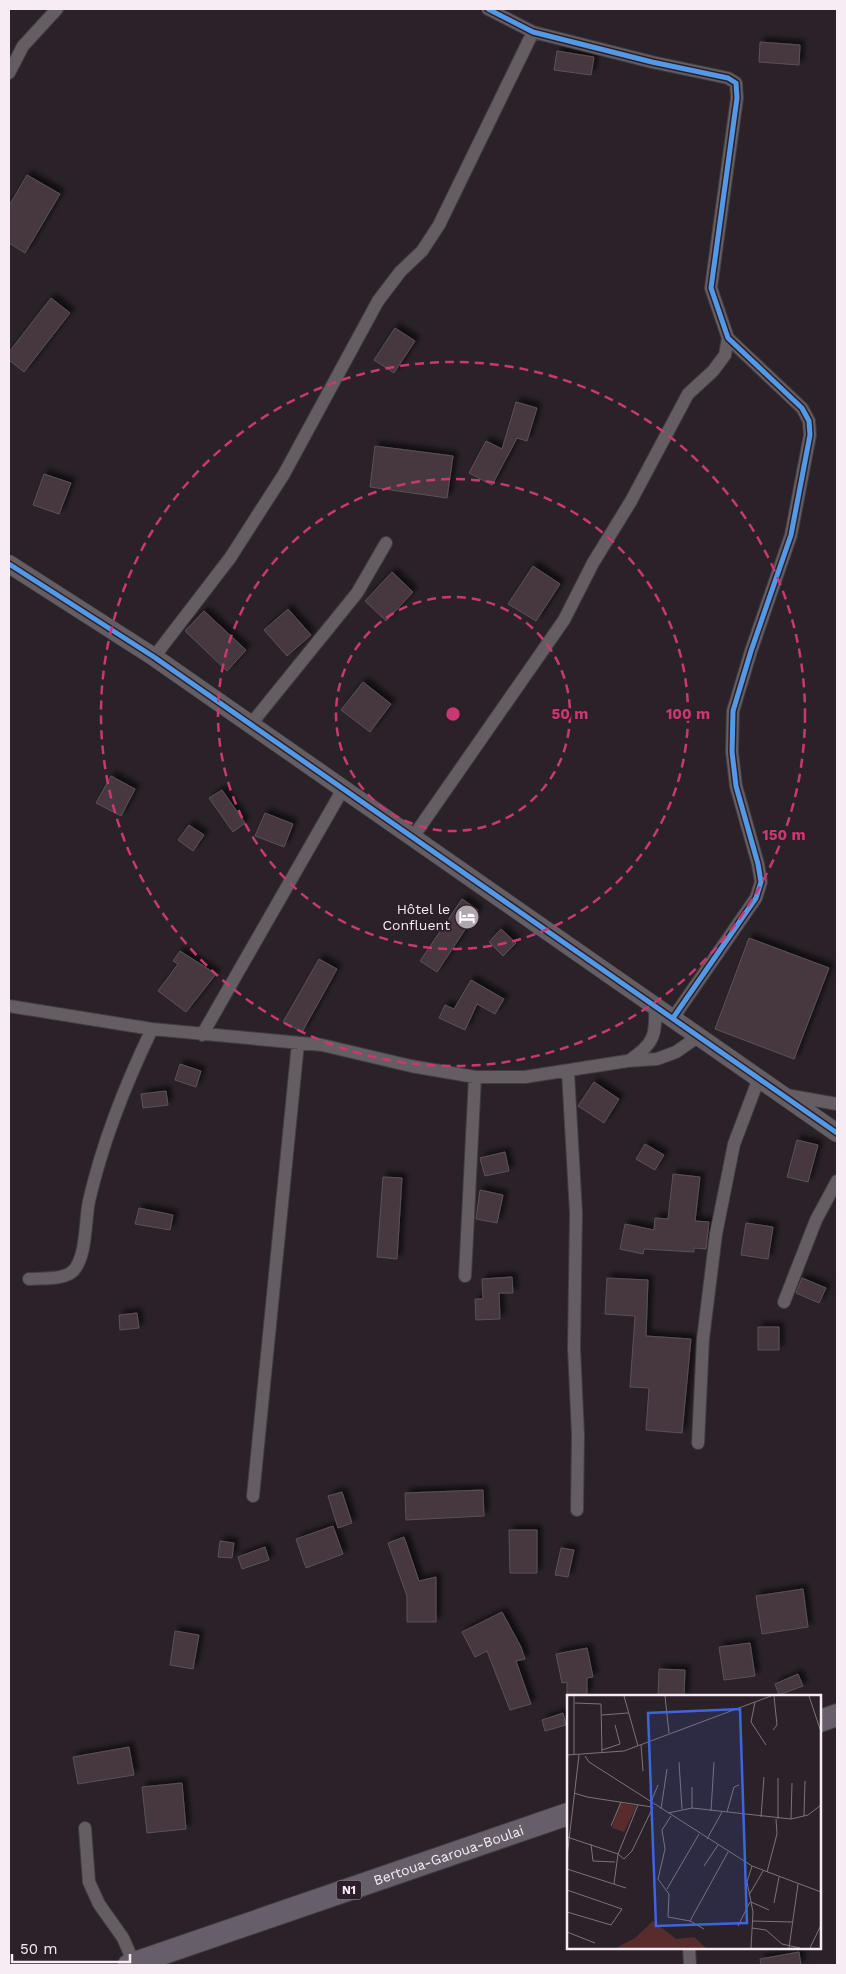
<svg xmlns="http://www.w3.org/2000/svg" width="846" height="1974" font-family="'Work Sans',sans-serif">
	<defs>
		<filter id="shadow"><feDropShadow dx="4.5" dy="-4.5" stdDeviation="2.5" flood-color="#0009"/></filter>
	</defs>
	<rect width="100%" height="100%" fill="#2a2228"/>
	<!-- building -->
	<path fill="#47373f" stroke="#5a5257" filter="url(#shadow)" d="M760,42L800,45L799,65L759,62Z
		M557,51L594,57L591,75L554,70Z
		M27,175L60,194L25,253L9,243V206Z
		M51,298L70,313L24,372L9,360V352Z
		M395,328L415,341L394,373L374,360Z
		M516,402L537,408L527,441L517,438L492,485L469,473L486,441L502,449Z
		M375,446L453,456L447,498L370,487Z
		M44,474L71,483L59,514L33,505Z
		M533,566L560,584L536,621L508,604Z
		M392,572L413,592L386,621L365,601Z
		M288,609L311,635L287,656L264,630Z
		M204,611L246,650L227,671L185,631Z
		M363,682L391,704L370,732L341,710Z
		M111,776L135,789L121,816L96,803Z
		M222,790L245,823L233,832L209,798Z
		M265,813L293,824L284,847L255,836Z
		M189,825L204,835L193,851L178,840Z
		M462,899L478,910L437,972L420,961Z
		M501,929L516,943L503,956L489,942Z
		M749,938L829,968L794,1059L715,1029Z
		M180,951L216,974L186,1012L158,991L178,964L173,961Z
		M319,959L337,969L302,1032L283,1022Z
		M471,980L504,999L495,1014L477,1004L465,1030L439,1018L445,1005L454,1009Z
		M180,1064L201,1071L196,1087L175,1080Z
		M594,1082L619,1099L604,1123L578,1106Z
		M166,1091L168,1105L143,1108L141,1094Z
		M797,1140L818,1145L808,1182L787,1177Z
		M645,1144L664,1155L655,1170L636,1159Z
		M505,1152L509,1171L485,1176L480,1158Z
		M673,1174L700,1177L695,1221L709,1222L706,1249L694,1248V1252L644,1249L643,1254L620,1249L625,1224L654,1230L655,1218L668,1219Z
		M383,1177L402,1178L397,1259L377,1257Z
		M480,1190L503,1195L497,1223L476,1219Z
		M139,1208L173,1215L170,1230L135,1224Z
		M746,1223L773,1227L768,1259L741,1255Z
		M512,1277L513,1293H499L500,1319L476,1320L475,1299H483L482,1279Z
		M607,1278L648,1280L646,1336L691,1339L682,1433L646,1430L649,1388L630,1387L635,1316L605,1314Z
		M802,1278L826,1288L819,1303L796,1293Z
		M137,1313L139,1328L120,1330L119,1315Z
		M758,1327H779V1350H758Z
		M483,1490L484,1516L406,1520L405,1493Z
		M342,1492L352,1523L338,1528L328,1496Z
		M333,1526L343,1554L306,1568L296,1539Z
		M509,1530H537V1573H510Z
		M404,1537L419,1581L436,1577V1622H407V1596L388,1543Z
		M220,1541L234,1543L232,1558L218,1557Z
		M265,1547L269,1560L242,1569L238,1557Z
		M561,1548L574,1550L568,1577L555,1575Z
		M803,1589L808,1627L762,1634L756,1596Z
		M502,1612L521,1647L525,1659L516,1661L531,1704L510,1710L487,1651L475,1657L462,1632Z
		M175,1631L199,1635L193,1669L170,1665Z
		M750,1643L755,1676L724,1680L719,1647Z
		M587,1648L593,1677L587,1678V1695L567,1694V1682L562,1683L556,1654Z
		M659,1669L685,1670L684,1696H658Z
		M798,1674L803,1686L779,1695L775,1684Z
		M563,1713L566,1725L545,1731L542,1720Z
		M129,1747L134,1775L78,1784L73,1757Z
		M182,1783L186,1829L147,1833L142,1787Z
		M799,1952L801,1965H761L760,1959Z"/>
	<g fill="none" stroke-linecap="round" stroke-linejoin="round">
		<defs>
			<path id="street" d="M488,9L533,32L652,62L728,78L736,83L737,98L711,288L728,338L802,408L809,421L810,435L791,535L751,651L733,711L732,752L736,786L758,864L761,882L756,898L673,1018
				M9,73L23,46L57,9
				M154,657L230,558L284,474L378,301L400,272L422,251L439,225L533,32
				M251,724L357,593L386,543
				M413,837L564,620L593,563L631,501L688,394L713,371L725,355L728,338
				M9,1006L152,1029L322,1045L411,1066L475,1077H525L627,1061L657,1059L676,1052L699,1036
				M202,1035L343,789
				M630,1060C655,1043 656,1035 655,1006
				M568,1072L576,1213L574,1348L578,1435L577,1510
				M786,1095L837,1104
				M465,1276L475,1077
				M29,1279C42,1278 64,1280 73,1271C87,1257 85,1219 89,1201C103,1140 125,1085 152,1029
				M784,1302L816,1220L837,1181
				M698,1443L703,1339L716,1234L734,1144L759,1078
				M253,1496L298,1043
				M85,1828L89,1882L99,1904L123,1938L134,1963
				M689,1948L690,1965"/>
			<path id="secondary" d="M9,564L154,657L837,1133"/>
			<g id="highway">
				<path d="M820,1721L837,1715"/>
				<path id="s1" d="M129,1965L568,1814"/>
			</g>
		</defs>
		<!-- street casing -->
		<use href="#street" stroke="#433d42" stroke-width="14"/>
		<!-- secondary casing -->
		<use href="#secondary" stroke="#433d42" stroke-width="19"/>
		<!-- highway casing -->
		<use href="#highway" stroke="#433d42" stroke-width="24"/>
		<!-- street -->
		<use href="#street" stroke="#645e63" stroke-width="12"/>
		<!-- secondary -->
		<use href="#secondary" stroke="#645e63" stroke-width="18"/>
		<!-- highway -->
		<use href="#highway" stroke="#665e68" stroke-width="22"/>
		<defs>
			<path id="cycleway" d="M488,9L533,32L652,62L728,78L736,83L737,98L711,288L728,338L802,408L809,421L810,435L791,535L751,651L733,711L732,752L736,786L758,864L761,882L756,898L673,1018
				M9,564L154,657L837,1133"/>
		</defs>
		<!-- cycleway casing -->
		<use href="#cycleway" stroke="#2d1f2a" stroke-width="8"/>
		<!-- cycleway -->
		<use href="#cycleway" stroke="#5399e6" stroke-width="5"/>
	</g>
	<!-- distance rings -->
	<g fill="none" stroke="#ca3872" stroke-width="2.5" stroke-dasharray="9 6">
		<circle cx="453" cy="714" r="117"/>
		<circle cx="453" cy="714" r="235"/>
		<circle cx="453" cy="714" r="352"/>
	</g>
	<!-- icons -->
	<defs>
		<symbol id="hotel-disc" viewBox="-11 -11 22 22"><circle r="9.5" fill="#afa5ac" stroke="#2d1f2a"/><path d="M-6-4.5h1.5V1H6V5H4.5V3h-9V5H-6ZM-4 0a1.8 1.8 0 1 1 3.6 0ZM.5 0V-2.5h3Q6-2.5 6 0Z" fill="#fff"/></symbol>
	</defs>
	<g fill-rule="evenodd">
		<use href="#hotel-disc" x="453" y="903" width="28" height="28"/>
	</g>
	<g text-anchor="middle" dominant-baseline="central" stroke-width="4" stroke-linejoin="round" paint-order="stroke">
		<!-- shield labels -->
		<rect fill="#2d1f2a" stroke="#baaeb7" stroke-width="1" x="336.5" y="1880.5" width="25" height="19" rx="4"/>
		<g font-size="12" font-weight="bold" fill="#f6ecf3">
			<text x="349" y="1890">N1</text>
		</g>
		<!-- poi labels -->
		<g font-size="14" fill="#f6ecf3" stroke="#2d1f2a" text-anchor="end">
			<text x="450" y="909">Hôtel le<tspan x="450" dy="16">Confluent</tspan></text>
		</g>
		<!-- street labels -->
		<g font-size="14" fill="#f6ecf3" stroke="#2d1f2a">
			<text stroke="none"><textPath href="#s1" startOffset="338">Bertoua-Garoua-Boulai</textPath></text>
		</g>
	</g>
	<!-- overview -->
	<g transform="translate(567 1695)">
		<rect width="254" height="254" fill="#2a2228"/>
		<path d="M53,108L70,111L57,137L45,133ZM86,226L109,244L127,242L139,253H49L68,243Z" fill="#582c2c"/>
		<path fill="none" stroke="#7c7379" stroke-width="1" d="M7,1V59M57,1L71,51M98,1L102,38M242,1L254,37M188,7L184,27L199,50M8,8L34,9L35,58M35,20L61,18M206,35L210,30L207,1M74,50L76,76M35,55L53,49L48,30M0,60L57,56L204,1M18,61L22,67L185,171L254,197M112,67L115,114M211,83V124M7,98L20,102L85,112M84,107L91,90M125,113V92M94,114L100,74M144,116L147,67M160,117L167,92L172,90M101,118L125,113L224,124L241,120L254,110M104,121L95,135L98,154L91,184L102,199L101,222L123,226L137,234M237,121L238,86M194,122L197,82M224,124L225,88M44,131L54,107M0,142L51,159L71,110M140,144L155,117M24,149L26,166L48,167M0,162L12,60M137,171L151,150M0,174L59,193M200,177L210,139L209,124M47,189L51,159L57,164L65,156L86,112M100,194L132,139M0,195L55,214L44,230L0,217M182,200L196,176M184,207L202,215M207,208L212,182M123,226L161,157M185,226L225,227M171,231L183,207M185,233L199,235L215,249L233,253M0,237L28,248M184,253L186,217L180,187L185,171M222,253L231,189M243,253L254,230"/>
		<path fill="#3e66dc" fill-opacity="0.15" stroke="#3e66dc" stroke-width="2.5" d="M173,14L180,228L89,231L81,18Z"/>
		<rect width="254" height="254" fill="none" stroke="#f6ecf3" stroke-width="2.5"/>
	</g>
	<circle cx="453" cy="714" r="8" fill="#ca3872" stroke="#2d1f2a" stroke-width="2.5"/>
	<g font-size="15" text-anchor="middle" font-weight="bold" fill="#ca3872" stroke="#2d1f2a" stroke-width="4" stroke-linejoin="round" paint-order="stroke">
		<text x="570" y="719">50 m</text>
		<text x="688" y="719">100 m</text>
		<text x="784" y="840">150 m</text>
	</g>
	<!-- border -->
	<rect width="846" height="1974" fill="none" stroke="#f6ecf3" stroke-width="20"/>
	<!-- scale -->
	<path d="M12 1954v8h118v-8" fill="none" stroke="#f6ecf3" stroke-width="2.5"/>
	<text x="20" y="1954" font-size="15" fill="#f6ecf3" stroke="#2d1f2a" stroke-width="4" paint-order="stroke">50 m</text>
</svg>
